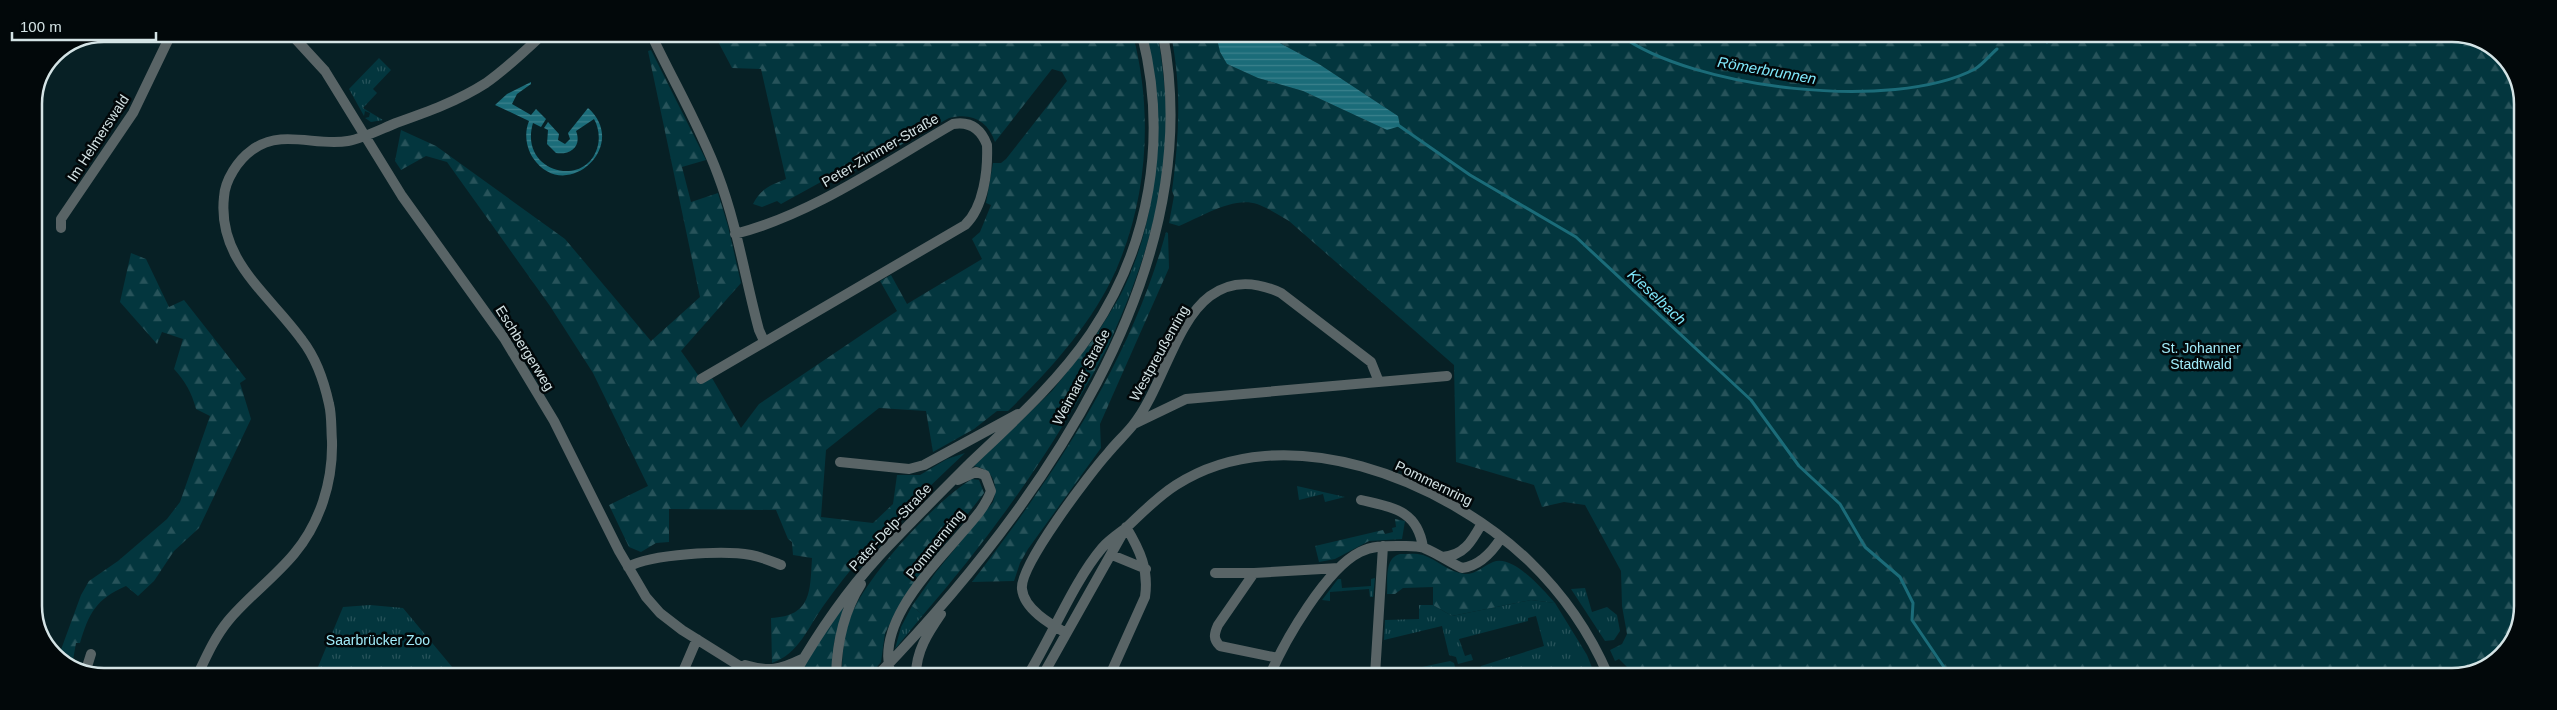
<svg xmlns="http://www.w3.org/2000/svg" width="2557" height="710" font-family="Helvetica,sans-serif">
	<defs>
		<pattern id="grass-tufts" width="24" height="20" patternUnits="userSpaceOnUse" patternTransform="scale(1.25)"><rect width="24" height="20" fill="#03363e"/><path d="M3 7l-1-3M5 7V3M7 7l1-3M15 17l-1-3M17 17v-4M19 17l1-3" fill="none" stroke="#27535a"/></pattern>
		<pattern id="forest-firs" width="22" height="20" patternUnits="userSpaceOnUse" patternTransform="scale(1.25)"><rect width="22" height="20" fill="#03363e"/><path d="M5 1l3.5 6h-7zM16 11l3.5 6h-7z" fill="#27535a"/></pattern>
		<pattern id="water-rules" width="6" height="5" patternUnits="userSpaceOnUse" patternTransform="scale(1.25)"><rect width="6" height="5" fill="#1b6c79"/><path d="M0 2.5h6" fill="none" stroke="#3b818c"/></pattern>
	</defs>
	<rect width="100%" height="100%" fill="#072025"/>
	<!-- grass -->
	<path fill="url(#grass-tufts)" d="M1147,35H1158C1163,70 1168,105 1166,141C1162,213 1137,282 1108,346L1095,337C1103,323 1113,309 1121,294C1162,212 1162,123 1147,35Z
		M379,58L391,70L373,89L377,93L363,108L383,120L371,122L365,118L369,117L370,113L365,111L364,116L349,89Z
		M1297,486L1345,497L1325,502L1323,494L1299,500Z
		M1375,578L1373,597H1370L1369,589L1330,592V601L1322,600L1338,579H1341L1342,588L1371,586V579Z
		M1585,588L1592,612L1607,607L1617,615L1620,631L1614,640L1605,641L1571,589Z
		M1531,600L1555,603L1587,655L1595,675H1478L1481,666L1544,646L1536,616L1528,618V621L1459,639L1465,656L1471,654L1473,660L1458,664L1456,657L1449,655L1442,626L1384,640L1385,620L1419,619V605H1433L1452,616Z
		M370,605L403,608L458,674H315L343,607Z
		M912,606L923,615L895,649L901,627Z
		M1450,661L1454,663L1457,675H1382V672L1394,673Z"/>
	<!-- forest -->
	<path fill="url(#forest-firs)" d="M714,34L1133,35C1153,111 1148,197 1116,270C1092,324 1050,370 1008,411H997L974,429L933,452L926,411L879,408L826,450L821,517L873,523L893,504L897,475H920L947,459L965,453C915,500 864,548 824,605C808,627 799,654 772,663L771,618C812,616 810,591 812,558L793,555L792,542L788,539L776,510L669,509V542L656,543L641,552L629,547L609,505L648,486L593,373L550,306L447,162L426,156L401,170L395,161L401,130L436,146L565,239L651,341L700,297L648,51L651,50L706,160L682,167L691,202L718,193L728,226L741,283L681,351L703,382L712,378L741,428L759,404L897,311L880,281L891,275L907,304L982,259L972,239L980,232L991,205L986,203L993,163H1001L1006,159L1067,81L1062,72L1052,69L995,142C988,121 972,112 949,118L838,180L830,177L781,204L777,201L762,207L753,204C760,189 771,185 786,179L761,69L732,68Z
		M1171,35H1216L1220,52L1227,64L1258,78L1303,91L1387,130L1398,116L1319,64L1265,35L2470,36L2506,58L2523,100L2521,623L2496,661L2452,676L1635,675L1619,659L1615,661L1610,650L1622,644L1627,634L1622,606L1621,571L1585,505L1564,502L1542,507L1534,485L1456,462L1454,365L1289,221C1279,215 1268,208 1257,204C1233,196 1201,217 1179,226L1169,223L1174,196L1172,191C1179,138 1182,88 1171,35Z
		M1166,232L1168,233L1169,268L1100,424L1101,448L1028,549L1020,563L1014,581L972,582C1054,475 1130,363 1166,232Z
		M131,253L146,259L169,307L184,300L246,379L240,383L251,419L199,528L174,551L154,581L138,596L126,586C96,599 89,613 80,643H76L73,660L59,655L81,595L89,581L118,561L167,519L180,502L210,416L196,409C192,393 185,381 174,369L183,339L162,332L157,344L120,302Z
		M1095,337L1108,346C1057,444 995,532 923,615L912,606L936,572L993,502C999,485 993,469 974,466L1052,391Z
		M972,479L979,480L984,493L905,595L885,633L881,662L870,675H842C842,654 844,630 853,611C871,572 935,501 972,479Z
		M1395,519L1405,521L1402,539L1369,541L1335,559L1319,562L1315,546L1383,530L1385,534L1393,532L1392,528L1396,527Z
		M1400,554C1407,554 1416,553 1423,555C1438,560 1448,572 1465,574C1477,574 1483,566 1493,562C1513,554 1542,589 1555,603L1531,600L1452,616L1433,605V587L1403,588L1395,594H1387C1388,580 1384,558 1400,554Z
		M844,606L834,643L831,675H799L812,651Z"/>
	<!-- water -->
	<path fill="url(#water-rules)" d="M1216,35H1265L1319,64L1398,116L1400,126L1387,130L1303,91L1258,78L1227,64L1220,52Z
		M531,82V84L517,94L512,104L531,115L536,109L546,119L541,127L533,123C518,173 588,190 598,145C600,136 598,126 594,119L576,131C582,146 571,155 556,153L547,144L548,130L544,128L548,122L559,134L558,140L565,144L570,139L568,133L588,108C631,146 565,205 533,158C526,147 524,133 529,121L495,105L507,94Z"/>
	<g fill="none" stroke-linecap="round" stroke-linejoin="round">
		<!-- stream -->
		<path stroke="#1b6c79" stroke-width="3" d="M1620,35C1693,89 1893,112 1975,69C1983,64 1990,55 1997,49
			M2008,36H2010
			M2040,36L2047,42L2055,37
			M1398,125L1470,175L1576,237L1751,400L1799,466L1840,504L1865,547L1900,577L1913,603L1912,620L1950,676"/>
		<!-- minor -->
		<path stroke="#596466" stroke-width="10" d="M291,34L325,71L402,196L504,338L554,421L619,551L646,597L660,613L682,630L754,675
			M651,34C673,81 700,126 718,175C737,225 745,278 759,330L764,341
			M61,228V219L133,113L171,34
			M701,379L965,225C984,207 988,170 987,145C981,129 970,121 953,124C885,163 811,215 735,234
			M1136,423L1186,399L1447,376
			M840,462L909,469L924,465L1018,414
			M1361,500C1394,508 1417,510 1423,547
			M1112,555L1146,569
			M1442,557C1464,556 1472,541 1482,523
			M628,567C651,554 724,550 751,555C762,557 771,561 781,565
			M1215,573H1254
			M1066,633C1050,624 1024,609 1022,589C1019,566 1090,473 1108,453C1116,443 1125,435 1133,425C1162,389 1175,322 1210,296C1233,279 1257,282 1281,293L1371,362L1379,382
			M1278,658L1220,646C1213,639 1214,634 1218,625L1254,573L1339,568
			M745,665C770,672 779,670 802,659
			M85,673L91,654
			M198,674C207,655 215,637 228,621C248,597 274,578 294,554C320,523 333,482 332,441C331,429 332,416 329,404C324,381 316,358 302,340C269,294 217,260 224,197C225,180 238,160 252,150C282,128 316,147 348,141C364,138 381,129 396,123C427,112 458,101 486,83C506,69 525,51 543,34
			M682,674L697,639
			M794,675C818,633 846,592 879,556C908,525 938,495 968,465C1011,424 1057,383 1091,333C1150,245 1168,138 1142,35
			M836,675C837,643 844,611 861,584
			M878,675C1035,512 1209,273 1163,35
			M891,675C875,624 930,570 960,535C972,521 985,508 991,491L985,475L976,472L958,480
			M916,675C916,651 928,633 941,614
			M1028,675C1052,636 1074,581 1102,548C1109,540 1118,534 1126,528C1142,513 1157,497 1176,485C1285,415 1444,480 1529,561C1562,593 1590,633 1608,675
			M1043,675L1124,531
			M1110,675L1145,597C1149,570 1140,550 1126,527
			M1270,675C1285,640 1326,569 1360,552C1372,546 1384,546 1397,546C1406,546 1417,545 1424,548C1437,553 1449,562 1462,568C1480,566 1492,552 1501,538
			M1375,675L1383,546"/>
	</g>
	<g text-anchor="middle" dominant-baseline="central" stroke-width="5" stroke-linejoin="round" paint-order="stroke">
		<!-- street labels -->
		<g font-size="14" fill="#d4e3e5" stroke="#02080a">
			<text transform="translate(98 138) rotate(-57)">Im Helmerswald</text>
			<text transform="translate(880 150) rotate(-30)">Peter-Zimmer-Straße</text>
			<text transform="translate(525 348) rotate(58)">Eschbergerweg</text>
			<text transform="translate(1159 353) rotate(-61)">Westpreußenring</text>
			<text transform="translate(1081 377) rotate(-62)">Weimarer Straße</text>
			<text transform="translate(1434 483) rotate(26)">Pommernring</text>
			<text transform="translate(890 527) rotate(-47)">Pater-Delp-Straße</text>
			<text transform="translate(935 544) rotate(-51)">Pommernring</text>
		</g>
		<!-- park labels -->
		<g font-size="14" fill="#a1ebf9" stroke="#02080a">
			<text x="2201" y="348">St. Johanner<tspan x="2201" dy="16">Stadtwald</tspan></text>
			<text x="378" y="640">Saarbrücker Zoo</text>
		</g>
		<!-- water labels -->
		<g font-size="15" font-style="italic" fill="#7fe8fb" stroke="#02080a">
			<text transform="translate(1767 70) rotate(10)">Römerbrunnen</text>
			<text transform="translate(1657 297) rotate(43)">Kieselbach</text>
		</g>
	</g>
	<!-- crop -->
	<path d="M0 0H2557V710H0ZM104 42H2452A62 62 0 0 1 2514 104V606A62 62 0 0 1 2452 668H104A62 62 0 0 1 42 606V104A62 62 0 0 1 104 42Z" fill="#02080a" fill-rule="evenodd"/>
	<path fill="none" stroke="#d4e3e5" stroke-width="2.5" d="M104 42H2452A62 62 0 0 1 2514 104V606A62 62 0 0 1 2452 668H104A62 62 0 0 1 42 606V104A62 62 0 0 1 104 42Z"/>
	<!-- scale -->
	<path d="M12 32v8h144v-8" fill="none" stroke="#d4e3e5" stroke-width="2.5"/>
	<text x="20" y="32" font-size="15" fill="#d4e3e5" stroke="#02080a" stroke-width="4" paint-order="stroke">100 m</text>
</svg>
